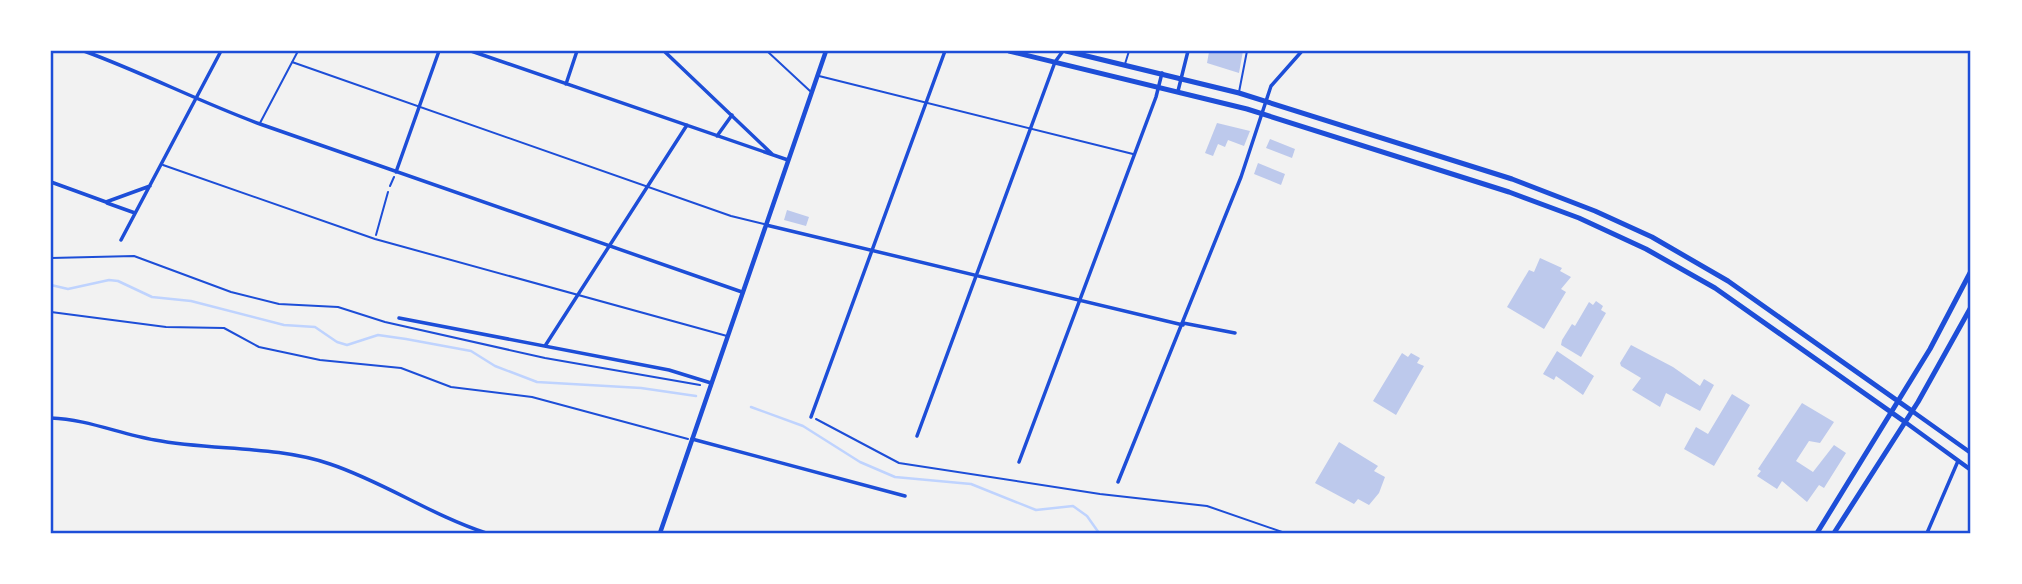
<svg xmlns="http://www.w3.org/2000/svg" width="2022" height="584" font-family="'Space Grotesk',sans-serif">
	<rect width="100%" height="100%" fill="#f2f2f2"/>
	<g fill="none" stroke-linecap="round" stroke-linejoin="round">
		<!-- stream -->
		<path stroke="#bfd3fe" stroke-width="2.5" d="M51,285L68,289L109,280L118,281L152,297L191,301L284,325L315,327L337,342L347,345L378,335L406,339L471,351L495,366L537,382L641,388L696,396
			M751,407L803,426L860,462L895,477L971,484L1036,510L1073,506L1087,516L1099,533"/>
	</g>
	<!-- building -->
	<path fill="#bdc9ec" d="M1217,51H1243L1239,73L1207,63L1209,52Z
		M1217,123L1250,131L1244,146L1228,140L1225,147L1218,144L1213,156L1205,153Z
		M1270,139L1295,149L1292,158L1266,148Z
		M1258,163L1285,174L1281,185L1254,174Z
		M787,210L809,217L806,226L784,220Z
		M1540,258L1562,268L1560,271L1571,277L1561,289L1566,292L1544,329L1507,307L1529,270L1534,272Z
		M1596,301L1603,306L1601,310L1606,313L1581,357L1561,345L1562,340L1572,324L1575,326L1589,302L1593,305Z
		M1631,345L1673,367L1700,386L1704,379L1714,385L1700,411L1666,393L1660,407L1632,390L1641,378L1621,366L1620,363Z
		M1557,351L1594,376L1583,395L1556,376L1554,380L1543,374Z
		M1402,353L1408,357L1411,353L1420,358L1417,363L1424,366L1396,415L1373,401Z
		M1732,394L1750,405L1714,466L1684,449L1696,427L1708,434Z
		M1802,403L1834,422L1820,443L1809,441L1796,461L1813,472L1834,445L1846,453L1824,488L1819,485L1807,502L1782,481L1777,489L1757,476L1761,471L1758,469Z
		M1339,442L1378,466L1374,471L1385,477L1379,493L1369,505L1358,499L1354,504L1315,483Z"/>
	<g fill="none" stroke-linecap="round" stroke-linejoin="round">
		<!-- path -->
		<path stroke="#1d4ed8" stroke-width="2" d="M390,186L394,177
			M376,235L388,192
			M51,258L134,256L231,292L279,304L338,307L385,322L545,358L700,385
			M51,312L166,327L224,328L259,347L320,360L401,368L451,387L532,397L688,439
			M816,419L899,463L1100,494L1207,506L1285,533"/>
		<!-- service -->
		<path stroke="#1d4ed8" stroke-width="2" d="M767,51L810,91
			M292,62L731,216L764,224
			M1125,64L1129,51
			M819,76L1133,154
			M1239,92L1247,51
			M260,123L298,51
			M163,165L375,239L727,336"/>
		<!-- minor -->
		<path stroke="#1d4ed8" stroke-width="3.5" d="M84,51C144,73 200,102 260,124L742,292
			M471,51L788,160
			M664,51L772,154
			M566,84L577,51
			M1178,91L1188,51
			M717,136L732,115
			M396,172L439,51
			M51,182L106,202L150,186
			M107,203L135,213
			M766,225L1183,325
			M121,240L221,51
			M399,318L669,370L711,383
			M1183,323L1235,333
			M545,346L687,125
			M811,417L945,51
			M51,418C86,419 120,434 155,440C212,451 274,445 330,464C384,482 431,515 486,533
			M917,436L1055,62L1063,51
			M692,439L905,496
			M1019,462L1156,97L1162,73
			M1118,482L1241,177L1271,86L1302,51
			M1927,533L1958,461"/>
		<!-- tertiary -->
		<path stroke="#1d4ed8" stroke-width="4.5" d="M1912,411L1971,453
			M1905,422L1971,470
			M660,533L826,51"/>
		<!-- primary -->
		<path stroke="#1d4ed8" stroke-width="5" d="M1009,51L1247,109L1509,192L1579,218L1646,249L1715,288L1905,422
			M1066,51L1239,93L1512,179L1595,211L1652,237L1728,281L1912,411
			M1817,533L1930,349L1971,271
			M1834,533L1918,402L1971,307"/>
	</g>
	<!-- border -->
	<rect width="2022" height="584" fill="none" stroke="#ffffff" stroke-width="105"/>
	<rect x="52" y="52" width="1917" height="480" fill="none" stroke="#1d4ed8" stroke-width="2.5"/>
</svg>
